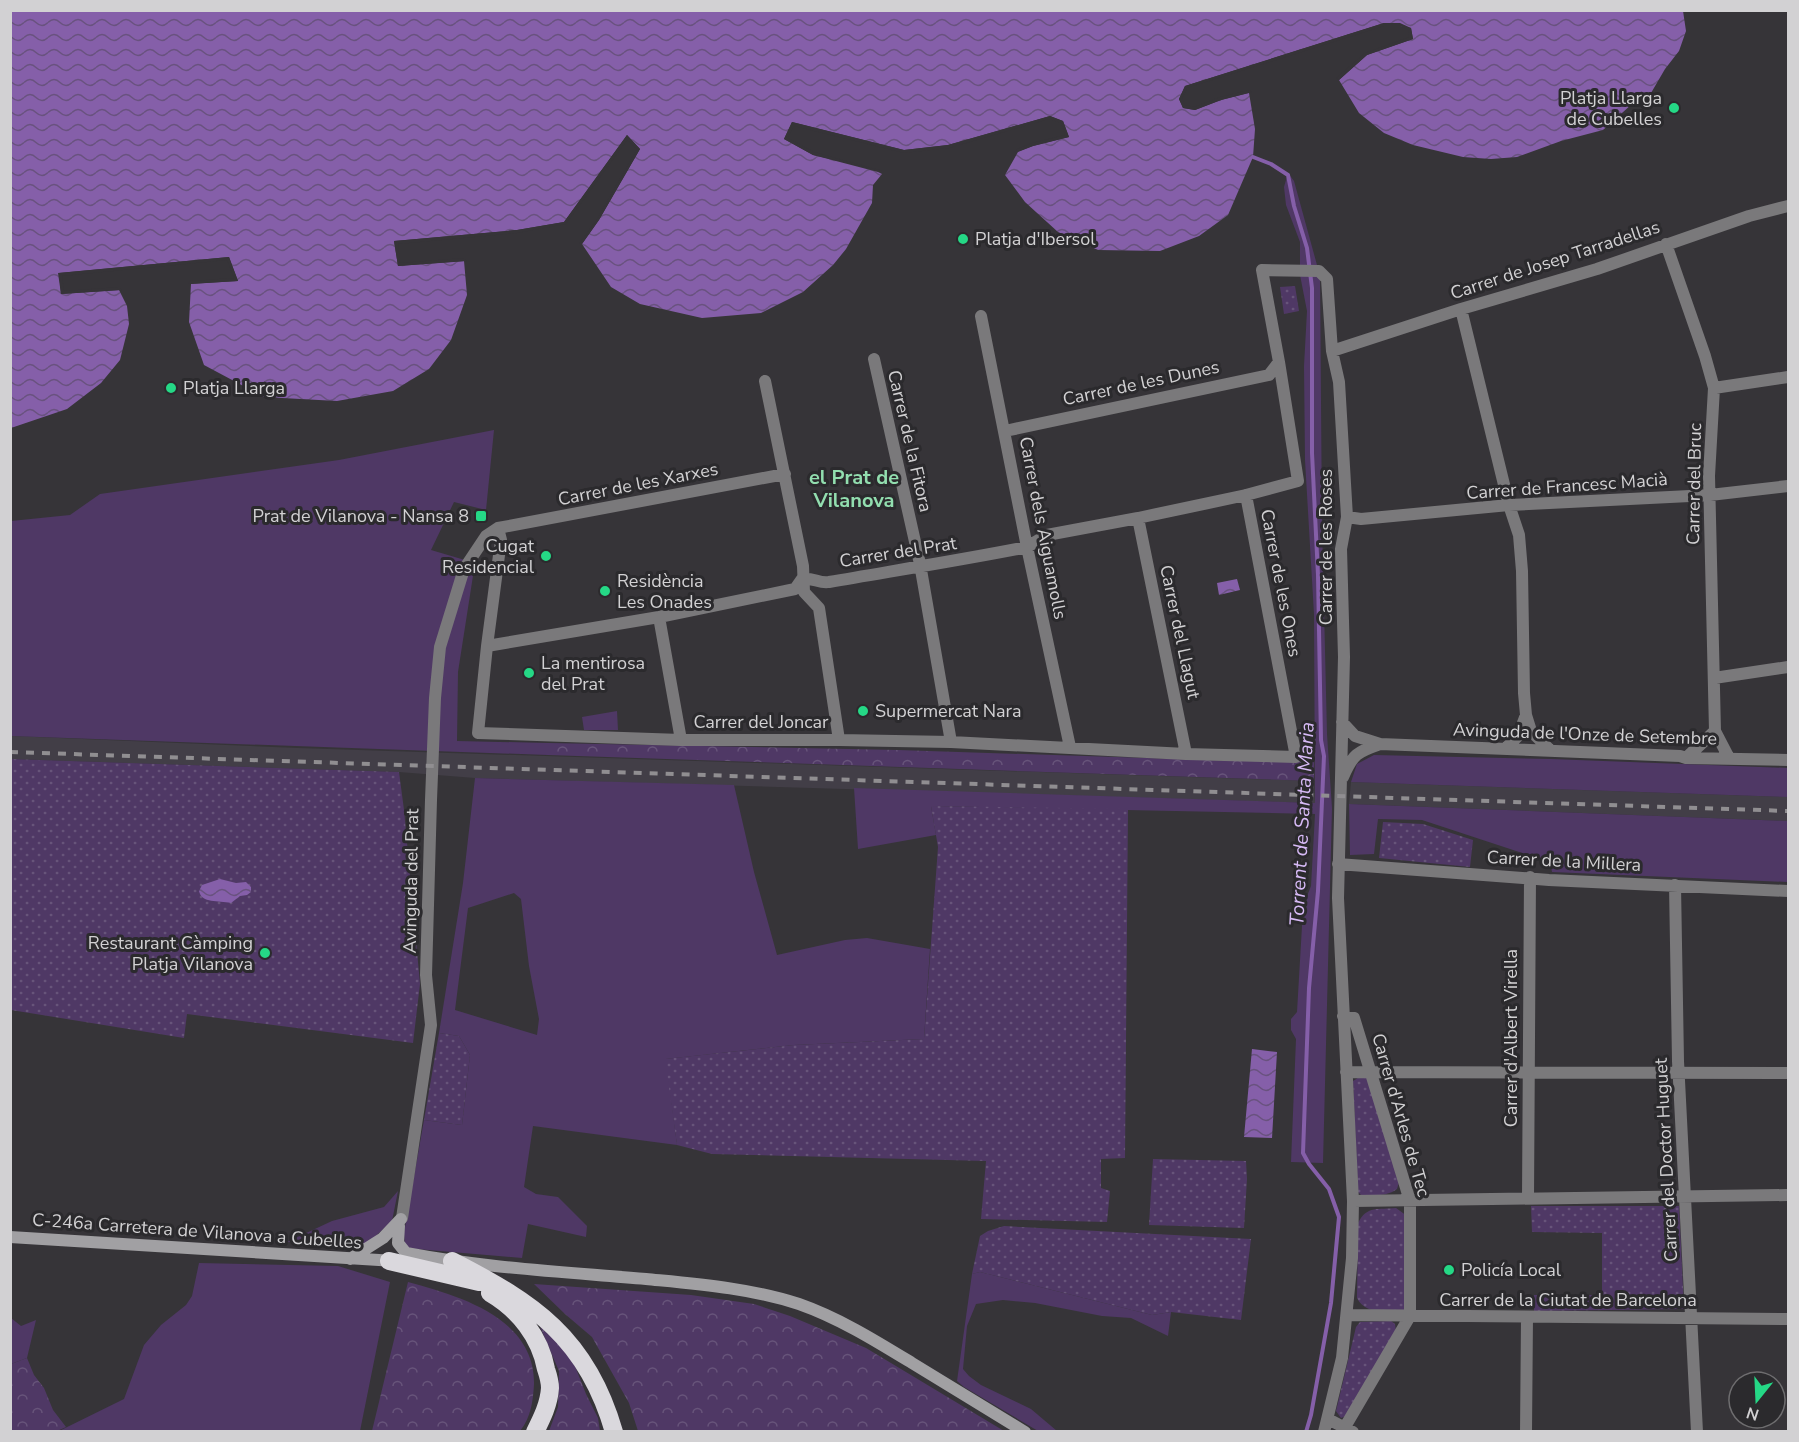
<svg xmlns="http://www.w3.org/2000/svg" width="1799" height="1442" font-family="'Nunito Sans',sans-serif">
	<defs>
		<pattern id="forest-crowns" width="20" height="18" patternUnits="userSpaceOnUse" patternTransform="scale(1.5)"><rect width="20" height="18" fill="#4f3865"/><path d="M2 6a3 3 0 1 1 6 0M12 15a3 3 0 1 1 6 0" fill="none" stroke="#67547a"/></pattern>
		<pattern id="park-dots" width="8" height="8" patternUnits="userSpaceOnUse" patternTransform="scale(1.5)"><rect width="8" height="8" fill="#4f3865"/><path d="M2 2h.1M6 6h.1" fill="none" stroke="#67547a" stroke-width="1.8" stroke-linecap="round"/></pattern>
		<pattern id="water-waves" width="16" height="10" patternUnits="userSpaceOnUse" patternTransform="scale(1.5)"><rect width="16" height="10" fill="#855fa9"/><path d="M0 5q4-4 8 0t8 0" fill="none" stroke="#69527f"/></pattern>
	</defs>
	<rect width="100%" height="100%" fill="#363438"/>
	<!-- built -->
	<path fill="#423e47" d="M11,736L298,748L1314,781L1315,803L475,778L399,772L11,759Z
		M1351,782L1788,797V821L1349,804Z"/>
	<!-- grass -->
	<path fill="#4f3865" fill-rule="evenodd" d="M1288,173L1294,181L1320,276L1322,525L1327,734L1332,808L1323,1163L1291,1162L1296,1039L1291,1030V1019L1297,1012L1302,926L1300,914L1311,886L1315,814L931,806L936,835L858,849L854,788L1315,803L1314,614L1305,460L1304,366L1307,311L1300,275V242L1286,205L1284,187Z
		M494,430L486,510L454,502L431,550L475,563L458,672L457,741L548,743V755L11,736V521L70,515L100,494L339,460Z
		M617,711L618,730H584L582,717Z
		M1374,755L1551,759L1788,768V797L1351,782L1357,764Z
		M475,778L734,785L754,872L777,955L845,940L867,938L930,949L924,1039L794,1045L666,1059L677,1145L533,1126L524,1187L536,1194L558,1197L587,1226L586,1237L528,1224L522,1258L405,1248L404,1233L424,1120L462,1125L470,1055L459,1036L439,1033L463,883ZM514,893L521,899L529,966L539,1019L537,1035L455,1010L468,908Z
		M1349,804L1788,821V882L1552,872L1550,862L1422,820L1378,819L1374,854L1350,855Z
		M398,1191L392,1221L367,1244L287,1242L332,1221L384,1207Z
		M199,1263L338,1266L390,1282L360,1431L57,1432L124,1399L144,1345L161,1325L186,1305L192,1296Z
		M980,1272L1152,1315L1171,1312L1168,1336L1131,1318L1102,1316L1035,1303L1003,1300L976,1304L967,1326L963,1369L969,1376L981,1385L1031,1409L1057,1431H1038L964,1387L957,1381L972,1274Z
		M11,1318L21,1326L36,1320L27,1358L11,1364Z"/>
	<!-- forest -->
	<path fill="url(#forest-crowns)" d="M548,743L898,750L1237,761H1314V781L548,755Z
		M408,1282C460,1296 535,1318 534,1384C533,1401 531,1417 520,1431H372Z
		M534,1284L691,1295L754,1304L790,1316L866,1348L1004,1431H638L629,1403L592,1337L565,1314Z
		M540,1327L562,1346L575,1366L586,1394L598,1418L600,1431H549L558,1407L559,1371Z
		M27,1358L34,1375L44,1388L53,1410L66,1427L57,1431H11V1364Z"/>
	<!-- park -->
	<path fill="url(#park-dots)" d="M1295,286L1299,311L1284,314L1280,287Z
		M10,759L399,772L404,810L420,984L413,1043L187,1014L184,1038L11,1010Z
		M931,806L1128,809L1125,1158L1101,1159V1188L1110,1191L1107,1222L981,1219L986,1161L712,1154L677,1145L665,1059L794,1045L924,1039L938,847Z
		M1383,822L1423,824L1473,840L1470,867L1379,858Z
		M439,1033L459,1036L470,1055L462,1125L424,1120Z
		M1361,1076L1368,1078L1400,1179L1397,1189C1388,1196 1373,1196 1361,1195L1358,1192L1353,1081Z
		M1153,1159L1246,1161L1247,1179L1244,1228L1149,1225Z
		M1531,1206H1679L1684,1309L1534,1311V1295H1602V1233L1532,1232Z
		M1396,1208L1407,1216L1405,1310C1387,1310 1366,1316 1357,1298L1358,1223C1367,1205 1379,1210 1396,1208Z
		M1004,1226L1251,1239L1241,1320L1171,1312L1152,1315L980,1272L972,1274L980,1236L988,1231Z
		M1391,1321L1395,1324L1396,1331L1346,1416L1341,1418L1336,1411L1356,1327L1360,1322Z"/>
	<!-- water -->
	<path fill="url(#water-waves)" d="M11,11H1683L1686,31L1679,51L1665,69L1651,93L1632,104L1603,130L1561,141L1517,157L1491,159L1463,157L1413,145L1384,133L1359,113L1339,80L1367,55L1413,39L1411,28L1384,23L1185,86L1179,99L1183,108L1195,110L1221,100L1249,93L1255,129L1253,157L1228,215L1199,236L1160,251L1098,250L1058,232L1025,202L1005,175L1018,152L1033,146L1069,137L1063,121L1050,116L948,145L904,150L792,122L784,139L813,155L878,172L882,174L873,185L872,203L846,249L833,265L803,292L761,313L702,318L640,304L611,287L582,244L599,220L640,149L627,135L564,222L517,230L394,241L398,266L464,261L467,295L451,340L429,369L393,391L337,401L264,397L204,365L189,322L191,284L238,281L229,257L59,273L61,294L119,290L127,306L129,324L120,360L101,383L67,409L11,428Z
		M1237,579L1240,590L1219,595L1217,583Z
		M220,879L236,883L246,882L251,887V892L247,895L240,896L231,903C218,900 202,904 199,891L202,885Z
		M1252,1049L1277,1052L1272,1138L1244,1137Z"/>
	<!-- pier -->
	<path fill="#363438" d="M1384,23H1400L1411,28L1413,39L1367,55L1339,80L1336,78L1365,53L1409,37L1408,30L1400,26H1384L1187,88L1182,99L1185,105L1194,107L1220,97L1249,90L1252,92L1221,100L1195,110L1183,108L1179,99L1185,86Z
		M1050,116L1063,121L1069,137L1033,146L1014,153L1017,149L1032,143L1065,135L1061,123L1049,119L949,148L904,153L794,126L788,138L814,152L883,171L813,155L784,139L792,122L904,150L948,145Z
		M627,135L640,149L599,220L582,244H579L597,219L637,149L627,140L566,224L517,233L398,244L400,263L464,258L467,261L398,266L394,241L517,230L564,222Z
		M229,257L238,281L188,284L190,281L234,278L227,260L62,276L64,291L119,287L122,290L61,294L58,273Z"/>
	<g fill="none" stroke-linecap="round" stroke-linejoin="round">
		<!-- stream -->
		<path stroke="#855fa9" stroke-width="4" d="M1253,157L1271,164L1288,175L1294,206L1307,248L1312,288V453L1318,575L1321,740L1324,756L1318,891L1309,988L1303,1153L1309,1164L1329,1189L1339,1217L1331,1303L1311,1415L1306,1432"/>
		<!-- street -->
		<path stroke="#7a797b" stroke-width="12" d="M1666,244L1705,356L1714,388L1709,476L1715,731L1729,758
			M1461,309L1509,505L1519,535L1522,571L1524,693L1526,715L1518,736L1506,748
			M981,316L1027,547L1070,747
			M1332,351L1461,309L1597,269L1749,216L1788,206
			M874,359L920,564L951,742
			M765,381L803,566L804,592L819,608L839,740
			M1714,388L1788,377
			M1005,431L1269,375L1279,362
			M1347,517L1361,519L1509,505L1710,495L1788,486
			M1138,518L1186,754
			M498,528L501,540L487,646L478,733L681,740H839L951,742L1186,754L1296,757L1246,495
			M659,617L681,740
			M487,646L659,617L795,589L802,579C812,577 820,584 829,582C892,571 955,561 1017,549L1027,547L1047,535L1138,518L1246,495L1298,481L1279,362L1262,270L1319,271L1327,279L1332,351L1339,382L1347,517L1341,549L1344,657L1338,898L1353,1201L1352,1258L1342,1358L1324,1432
			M1714,678L1788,667
			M1526,715L1531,731L1551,751
			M1342,722L1355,736L1380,744
			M1686,758L1715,731
			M1343,777C1353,754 1357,752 1380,744L1680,756L1686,758L1788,760
			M1338,864L1549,880L1788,891
			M1675,885L1678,1061L1697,1432
			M1346,1072L1788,1073
			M1528,1198L1530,877
			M1353,1201L1788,1195
			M402,1218L431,1025L426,975L431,800L435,698L440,647L464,569L486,536L498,528L785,474
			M1348,1315L1788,1319
			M1328,1419L1353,1432
			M1342,1432L1410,1316V1201L1354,1018L1343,1016
			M1526,1432L1527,1317"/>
		<!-- secondary -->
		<path stroke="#a1a0a3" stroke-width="12" d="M399,1226L398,1243L406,1253C485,1268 566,1272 646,1279C697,1284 750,1288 799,1304C839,1318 876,1341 912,1363C950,1386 987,1409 1025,1432
			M10,1237L395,1261
			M350,1259L383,1238L401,1219"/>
		<!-- highway -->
		<path stroke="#dad8dd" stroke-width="18" d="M389,1261L479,1282
			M452,1261C534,1303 587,1338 614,1432
			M490,1293C519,1310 540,1337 546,1369C548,1375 550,1382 550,1388C549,1404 542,1418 535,1432"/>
		<!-- rail -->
		<path stroke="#908e91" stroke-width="4" stroke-dasharray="8 8" stroke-linecap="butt" d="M10,752L1788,811"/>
	</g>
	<!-- markers -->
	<g fill="#25d886" stroke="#2b2a2d" stroke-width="2">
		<circle cx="1674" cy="108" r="6"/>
		<circle cx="963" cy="239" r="6"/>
		<circle cx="171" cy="388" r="6"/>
		<rect x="475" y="510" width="12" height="12" rx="3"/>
		<circle cx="546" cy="556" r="6"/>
		<circle cx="605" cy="591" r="6"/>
		<circle cx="529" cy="673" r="6"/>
		<circle cx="863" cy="711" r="6"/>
		<circle cx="265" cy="953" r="6"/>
		<circle cx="1449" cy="1270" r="6"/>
	</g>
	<g text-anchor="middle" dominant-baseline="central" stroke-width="6" stroke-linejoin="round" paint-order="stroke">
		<!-- poi labels -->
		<g font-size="18" fill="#d2d1d3" stroke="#2b2a2d" text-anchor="start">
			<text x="1662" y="98" text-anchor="end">Platja Llarga<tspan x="1662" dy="21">de Cubelles</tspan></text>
			<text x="975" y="239">Platja d'Ibersol</text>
			<text x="183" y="388">Platja Llarga</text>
			<text x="469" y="516" text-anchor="end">Prat de Vilanova - Nansa 8</text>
			<text x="534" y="546" text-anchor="end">Cugat<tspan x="534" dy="21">Residencial</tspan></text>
			<text x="617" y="581">Residència<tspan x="617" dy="21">Les Onades</tspan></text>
			<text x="541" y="663">La mentirosa<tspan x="541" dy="21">del Prat</tspan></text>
			<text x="875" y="711">Supermercat Nara</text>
			<text x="253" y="943" text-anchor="end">Restaurant Càmping<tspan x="253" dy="21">Platja Vilanova</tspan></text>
			<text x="1461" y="1270">Policía Local</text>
		</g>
		<!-- street labels -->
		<g font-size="18" fill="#d2d1d3" stroke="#2b2a2d">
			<text transform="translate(1555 260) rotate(-18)">Carrer de Josep Tarradellas</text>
			<text transform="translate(1141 383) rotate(-12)">Carrer de les Dunes</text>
			<text transform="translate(910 441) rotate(77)">Carrer de la Fitora</text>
			<text transform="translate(638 484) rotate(-11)">Carrer de les Xarxes</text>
			<text transform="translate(1694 484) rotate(-89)">Carrer del Bruc</text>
			<text transform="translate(1567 486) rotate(-4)">Carrer de Francesc Macià</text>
			<text transform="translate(1043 528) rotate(79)">Carrer dels Aiguamolls</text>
			<text transform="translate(1326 547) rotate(-90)">Carrer de les Roses</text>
			<text transform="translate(898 552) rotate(-9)">Carrer del Prat</text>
			<text transform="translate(1281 583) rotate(79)">Carrer de les Ones</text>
			<text transform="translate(1180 632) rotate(78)">Carrer del Llagut</text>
			<text x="761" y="722">Carrer del Joncar</text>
			<text transform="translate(1585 734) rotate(2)">Avinguda de l'Onze de Setembre</text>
			<text transform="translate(1564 861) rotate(3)">Carrer de la Millera</text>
			<text transform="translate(411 881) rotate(-89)">Avinguda del Prat</text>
			<text transform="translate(1511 1038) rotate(-90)">Carrer d'Albert Virella</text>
			<text transform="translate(1401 1115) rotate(74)">Carrer d'Arles de Tec</text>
			<text transform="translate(1666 1160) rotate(-93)">Carrer del Doctor Huguet</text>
			<text transform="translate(197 1231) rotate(4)">C-246a Carretera de Vilanova a Cubelles</text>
			<text x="1568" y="1300">Carrer de la Ciutat de Barcelona</text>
		</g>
		<!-- neighbourhood labels -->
		<g font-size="20" font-weight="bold" fill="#92deaf" stroke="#2b2a2d">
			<text x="854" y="477">el Prat de<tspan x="854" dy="23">Vilanova</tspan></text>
		</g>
		<!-- water labels -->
		<g font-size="20" font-style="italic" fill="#d7baf6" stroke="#2b2a2d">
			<text transform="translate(1302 824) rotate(-87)">Torrent de Santa Maria</text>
		</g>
	</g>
	<!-- border -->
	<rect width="1799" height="1442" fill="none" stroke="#d2d1d3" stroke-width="24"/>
	<!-- north arrow -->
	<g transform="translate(1757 1400) rotate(198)"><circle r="28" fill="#2b2a2d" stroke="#6e6d6f" stroke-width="1.5"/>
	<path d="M0-4.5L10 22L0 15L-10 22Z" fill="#25d886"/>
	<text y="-9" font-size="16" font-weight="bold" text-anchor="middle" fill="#d2d1d3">N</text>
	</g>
</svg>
